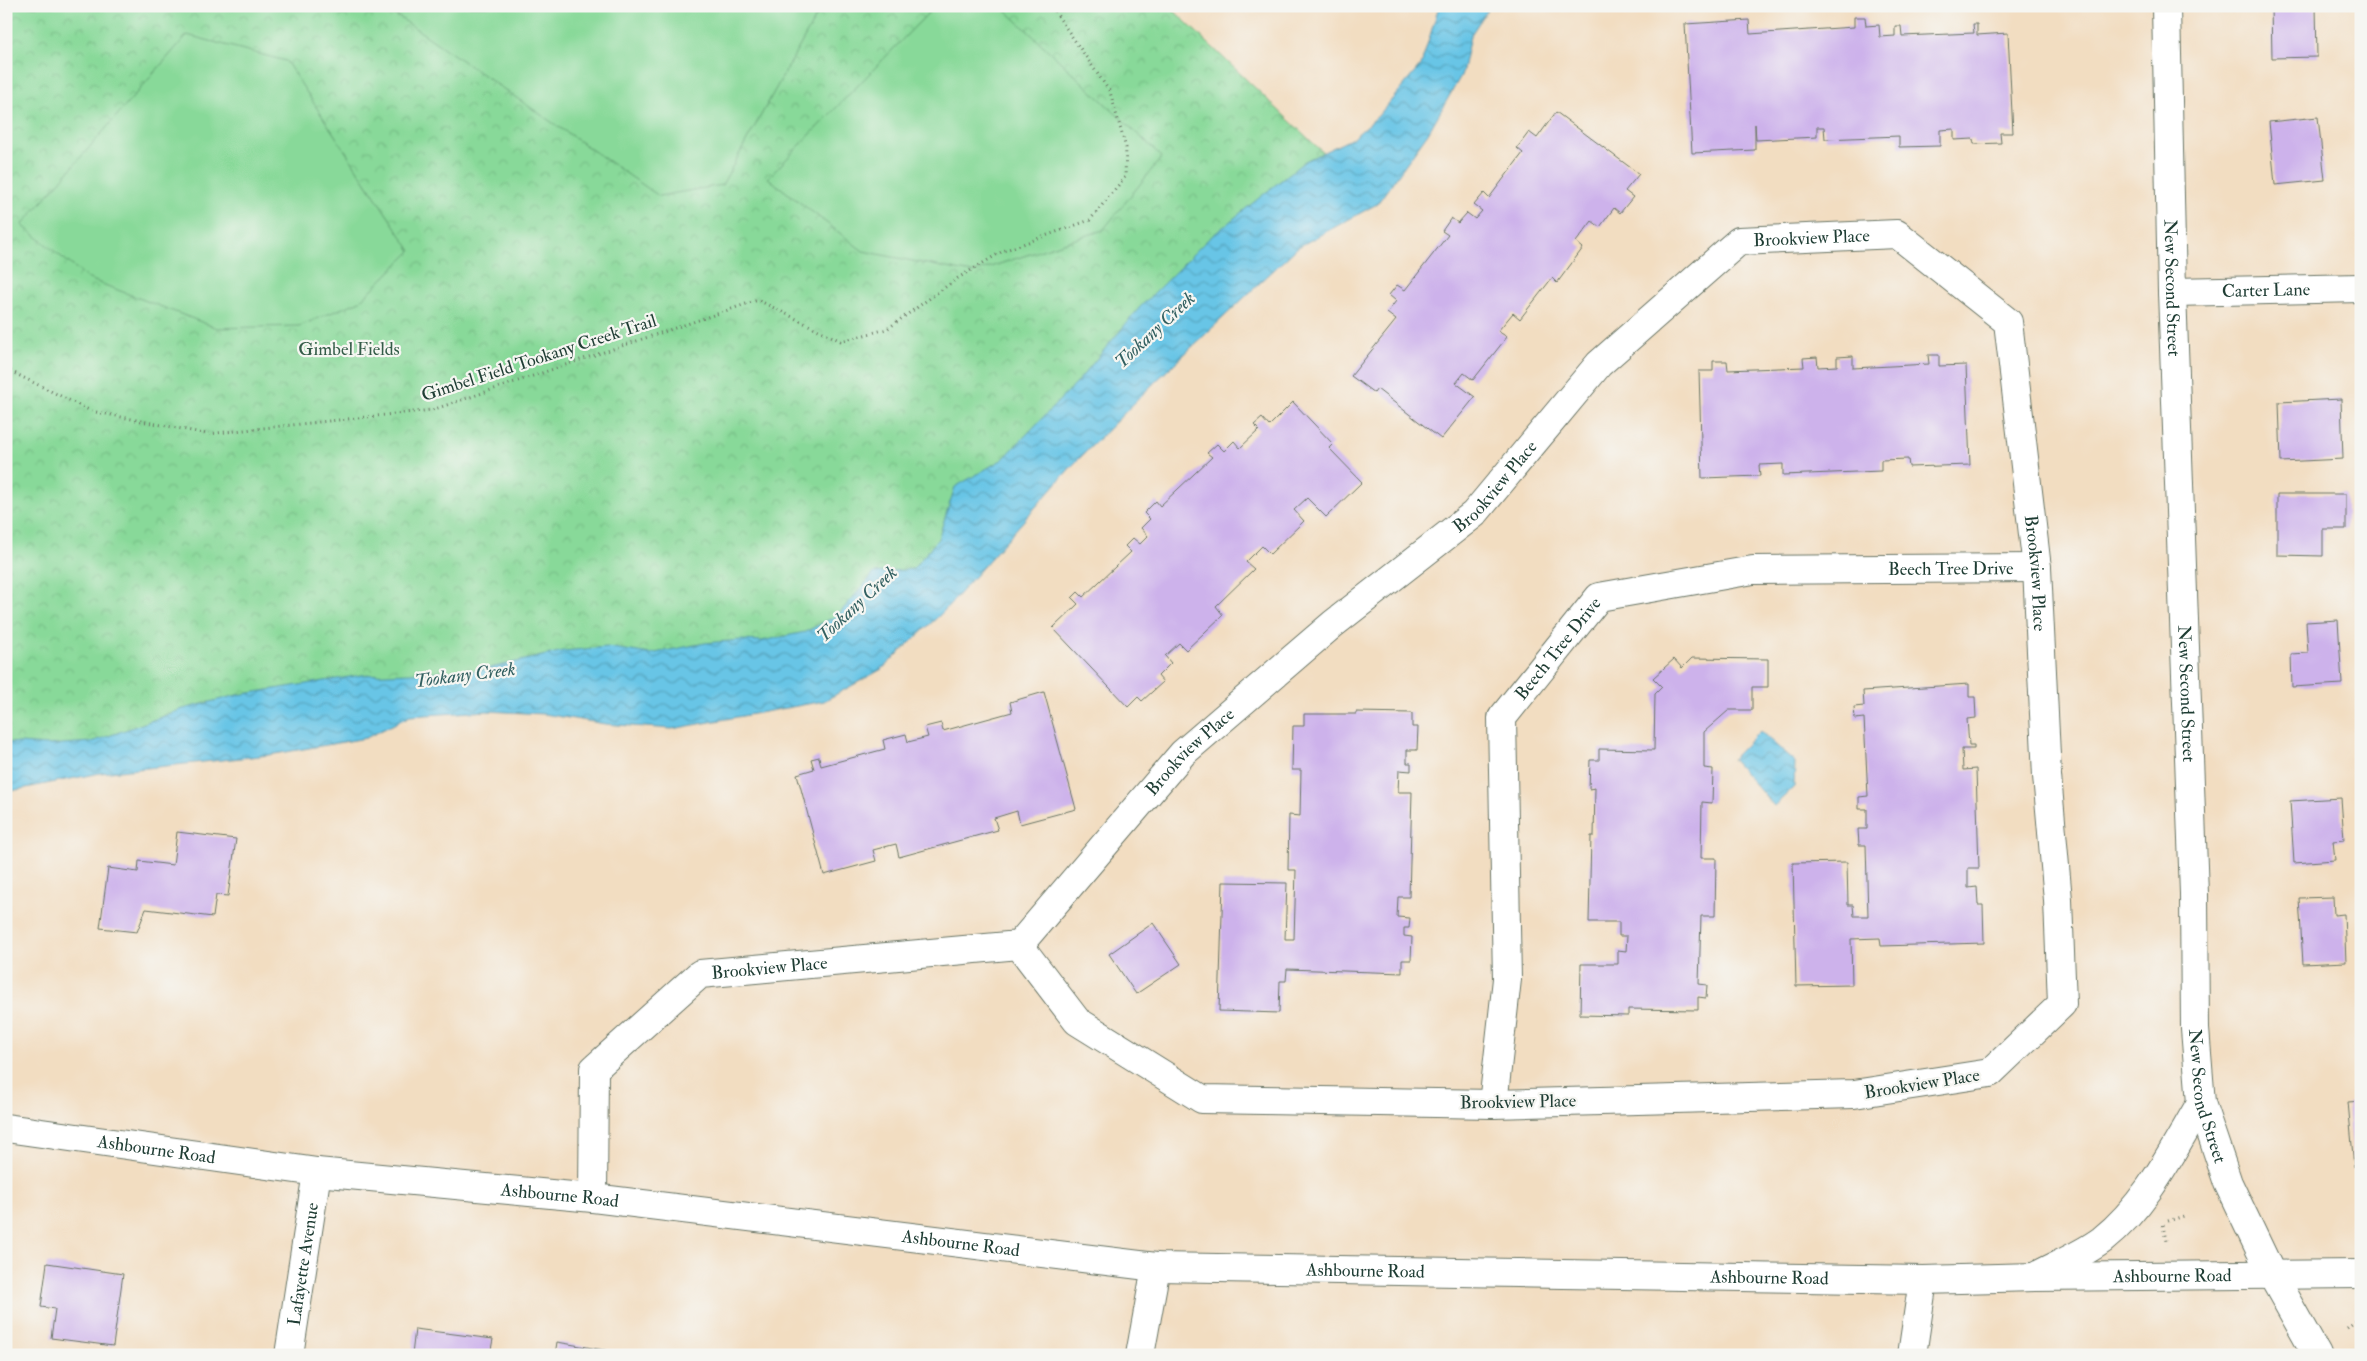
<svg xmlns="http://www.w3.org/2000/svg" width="2367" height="1361" font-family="'IM FELL Double Pica',serif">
	<defs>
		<pattern id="park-crowns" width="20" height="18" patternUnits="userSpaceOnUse" patternTransform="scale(1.25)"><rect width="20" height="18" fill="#88d999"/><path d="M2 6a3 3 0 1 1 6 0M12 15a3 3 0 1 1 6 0" fill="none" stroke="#75bb84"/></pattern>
		<pattern id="water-waves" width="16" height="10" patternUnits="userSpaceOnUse" patternTransform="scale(1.25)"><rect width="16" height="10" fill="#68c5e6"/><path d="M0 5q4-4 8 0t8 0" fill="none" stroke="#55a1bb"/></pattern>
	</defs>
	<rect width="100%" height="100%" fill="#f6f6f2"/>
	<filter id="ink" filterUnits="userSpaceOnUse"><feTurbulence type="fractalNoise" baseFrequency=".02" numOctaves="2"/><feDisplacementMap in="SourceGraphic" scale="10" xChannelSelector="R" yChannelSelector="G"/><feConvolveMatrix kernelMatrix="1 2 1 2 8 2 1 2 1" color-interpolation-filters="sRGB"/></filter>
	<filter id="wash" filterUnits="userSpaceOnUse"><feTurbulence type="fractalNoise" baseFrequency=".0096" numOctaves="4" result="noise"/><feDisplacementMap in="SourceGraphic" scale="20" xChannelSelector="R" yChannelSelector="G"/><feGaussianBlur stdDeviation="1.12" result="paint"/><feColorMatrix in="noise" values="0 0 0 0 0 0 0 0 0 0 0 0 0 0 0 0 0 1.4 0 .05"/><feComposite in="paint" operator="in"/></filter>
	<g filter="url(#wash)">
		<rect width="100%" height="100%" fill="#f2ddc1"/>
		<!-- park -->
		<path fill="url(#park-crowns)" stroke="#548b66" d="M6,6H1169L1331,160L899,617L726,655L40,754L6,756Z"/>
		<!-- pitch -->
		<path fill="#88d999" stroke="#548b66" d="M383,6H822L722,185L659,196Z
			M935,6H1001L1162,157L1103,230L972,273L863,251L768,178Z
			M187,35L286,61L411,251L360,301L299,326L217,328L89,279L22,225Z"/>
		<!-- water -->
		<path fill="url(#water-waves)" stroke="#44818d" d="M1439,6H1490L1470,36L1462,74L1428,133L1377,204L1298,247L1156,381L1071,467L943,612L882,669L824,701L672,729L605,724L544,714L487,711L410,716L366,738L269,755L100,773L6,792V742L47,745L92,742L183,709L237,695L362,675L482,670L563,651L607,647L650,654L705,643L741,640L762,641L805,632L838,615L874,573L913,569L938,539L955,487L1003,459L1078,381L1140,307L1207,240L1305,161L1353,138L1378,116L1421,65Z
			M1760,731L1795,762L1794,787L1774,806L1732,759Z"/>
		<g id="blocks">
			<!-- building -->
			<path fill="#cdb2eb" d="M2271,6H2316L2317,57L2272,58Z
				M1854,17H1865L1866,26L1879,25L1880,37L1895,36V26H1901L1902,36L1974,33L1973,24H1977V35L2008,33L2013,133H2000L2001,143L1974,144L1973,139L1954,140V129L1940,130V146L1899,147V136L1825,139L1824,127H1817V137L1756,140L1755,124V150L1692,153L1685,24L1749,20L1750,34L1854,27Z
				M1556,112L1639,174L1625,191L1633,197L1620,213L1614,208L1600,227L1592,221L1576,242L1583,248L1557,283L1552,278L1520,319L1513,313L1498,331L1507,337L1473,380L1464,373L1456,383L1475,397L1441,439L1377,389L1374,393L1351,376L1396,320L1387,313L1396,301L1389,295L1397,285L1405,290L1448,235L1442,231L1451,218L1458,223L1467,213L1475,219L1482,211L1474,205L1484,193L1489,198L1523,153L1517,148L1529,132L1537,138Z
				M2318,117L2325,180L2275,185L2269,122Z
				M1928,355H1939V366L1966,365L1970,465L1909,467L1908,459L1881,460V471L1783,475V464L1759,465L1760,476L1702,478L1699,371H1713V361H1727L1728,370L1804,367L1803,358L1817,357L1818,367L1837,366V357L1853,356V368L1929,364Z
				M2341,399L2343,459L2281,462L2279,402Z
				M1293,402L1333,444L1329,448L1362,482L1326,517L1307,498L1294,510L1304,521L1270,554L1262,546L1246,562L1254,569L1216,606L1223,615L1186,650L1179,643L1165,656L1171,663L1158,676L1163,682L1142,701L1138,697L1128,707L1053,628L1078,604L1072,598L1078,592L1083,597L1131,552L1125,546L1133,538L1140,544L1148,536L1141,528L1150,519L1144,513L1156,501L1160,506L1212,457L1207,453L1217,444L1224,451L1234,441L1240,448L1259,430L1254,425L1262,418L1269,426Z
				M2277,494H2346V529H2323V556L2277,555Z
				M2338,620L2342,684L2292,687L2291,654L2308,653L2306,622Z
				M1692,658L1768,659V687H1752V710H1729L1704,732V768L1713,769L1712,803L1702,802L1701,858H1716L1715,916H1701L1699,984L1707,985L1706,998L1698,997V1010L1628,1009V1016L1580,1015L1581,964H1618V950L1626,951L1627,936H1619V922H1589L1591,836H1594L1595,788L1589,789L1590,760H1599V749L1654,750L1655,694L1662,687L1653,678L1674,659L1682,668Z
				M1969,684V697H1975L1976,718L1967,719L1969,745H1974V749H1962L1963,770L1976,769L1979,868H1968V888L1977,887L1978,905H1983L1984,943L1881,946L1880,938L1851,939L1852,985L1796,986L1793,863L1847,862L1848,905H1853L1854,916H1868L1866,845H1859L1858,829H1867V809H1859V797L1868,796L1864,718L1855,719L1854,707L1864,706L1863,691Z
				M1044,692L1076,809L1020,824L1017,811L994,818L998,830L899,857L896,844L873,850L876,861L824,875L797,774L814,769L811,759L819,757L821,766L885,749L883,740L906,734L908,742L928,737L925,727L941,723L943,731L1012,712L1010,702Z
				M1356,712L1412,713V727H1418L1417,750H1407V763H1411V771L1399,770L1398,792H1412L1409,897H1398L1397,917L1410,918L1409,928H1404V936L1412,937L1411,960H1402V973L1287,969L1286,981H1280L1279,1013L1219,1011L1223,882L1287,883L1285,939H1294L1296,870H1288L1289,815L1300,816L1301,770H1292L1293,726H1304V714H1356Z
				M2341,798L2344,840L2333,841L2335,860L2294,863L2290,801Z
				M177,832L236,839L228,896L216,895L213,917L146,909L137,932L100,928L108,868L138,872L139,861L173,865Z
				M2333,897L2334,915L2344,914L2346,962L2303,964L2299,898Z
				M1153,923L1181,964L1136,994L1109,954Z
				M2361,1101V1166L2354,1167L2348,1102Z
				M47,1263L123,1274L113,1346L51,1338L55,1309L41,1307Z
				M415,1329L493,1339L490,1355H412Z
				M557,1342L628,1354V1355H555Z"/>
		</g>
	</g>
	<g filter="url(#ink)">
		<use href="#blocks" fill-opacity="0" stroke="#697565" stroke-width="1"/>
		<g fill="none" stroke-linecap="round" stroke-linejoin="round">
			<defs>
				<g id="street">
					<path id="s1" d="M2172,292L2361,288"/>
					<path id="s2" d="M1493,1104L1507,979L1502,718L1599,597L1753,570L2037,568"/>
					<path id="s3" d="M593,1198L594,1069L700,974L1019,945L1183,753L1333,624L1474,514L1599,364L1739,241L1897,234L2008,322L2037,568L2047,776L2058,900L2062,1004L1990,1073L1854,1094L1493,1104L1202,1099L1077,1021L1019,945"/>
					<path id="s4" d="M289,1355L317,1172"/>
					<path d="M1140,1355L1156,1267"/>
					<path d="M1912,1355L1923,1280"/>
				</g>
				<g id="secondary">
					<path id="s5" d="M2166,6L2172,292L2194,894L2195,1029L2201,1103L2228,1183L2272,1275L2317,1355"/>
					<path id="s6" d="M6,1128L317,1172L593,1198L1156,1267L1923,1280L2035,1277L2361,1274"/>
					<path d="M2038,1275C2059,1264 2083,1254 2102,1240C2147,1204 2172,1152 2201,1103"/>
				</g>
			</defs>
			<!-- street casing -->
			<use href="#street" stroke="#697565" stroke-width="30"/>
			<!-- secondary casing -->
			<use href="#secondary" stroke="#697565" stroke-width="30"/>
			<!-- path -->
			<path stroke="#697565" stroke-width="3" stroke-dasharray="1 4" stroke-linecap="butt" d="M6,369L91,411L207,434L432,410L758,300L841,341L887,329L958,278L1003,251L1090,220L1125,177L1126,148L1110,92L1051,6
				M2168,1221L2184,1216
				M2163,1225L2166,1241
				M2356,1307L2357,1320L2361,1322
				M2347,1328L2357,1320"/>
			<!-- street -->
			<use href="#street" stroke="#fff" stroke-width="28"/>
			<!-- secondary -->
			<use href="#secondary" stroke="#fff" stroke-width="28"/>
		</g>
	</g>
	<g text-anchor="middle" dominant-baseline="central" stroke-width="4.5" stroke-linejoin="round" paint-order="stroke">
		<!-- street labels -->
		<g font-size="18" fill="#1f3d34" stroke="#f6f6f2">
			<text stroke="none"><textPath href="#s3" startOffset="1675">Brookview Place</textPath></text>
			<text stroke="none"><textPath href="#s5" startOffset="282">New Second Street</textPath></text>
			<text stroke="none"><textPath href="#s1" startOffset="94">Carter Lane</textPath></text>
			<text transform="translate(539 358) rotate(-18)">Gimbel Field Tookany Creek Trail</text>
			<text stroke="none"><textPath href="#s3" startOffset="1255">Brookview Place</textPath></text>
			<text stroke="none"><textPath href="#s2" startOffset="896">Beech Tree Drive</textPath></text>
			<text stroke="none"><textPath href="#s3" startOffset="2155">Brookview Place</textPath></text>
			<text stroke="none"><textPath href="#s2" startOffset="476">Beech Tree Drive</textPath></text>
			<text stroke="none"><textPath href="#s5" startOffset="688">New Second Street</textPath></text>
			<text stroke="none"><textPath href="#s3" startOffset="850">Brookview Place</textPath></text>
			<text stroke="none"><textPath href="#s3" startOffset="341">Brookview Place</textPath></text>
			<text transform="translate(1922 1084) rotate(-9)">Brookview Place</text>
			<text stroke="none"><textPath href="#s5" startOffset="1092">New Second Street</textPath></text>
			<text transform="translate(1518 1102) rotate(-1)">Brookview Place</text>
			<text stroke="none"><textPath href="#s6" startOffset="152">Ashbourne Road</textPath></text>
			<text stroke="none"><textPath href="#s6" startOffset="558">Ashbourne Road</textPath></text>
			<text stroke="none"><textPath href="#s6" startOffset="962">Ashbourne Road</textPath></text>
			<text stroke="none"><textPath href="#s4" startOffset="92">Lafayette Avenue</textPath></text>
			<text stroke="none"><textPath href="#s6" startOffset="1368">Ashbourne Road</textPath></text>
			<text stroke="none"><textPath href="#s6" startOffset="2175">Ashbourne Road</textPath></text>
			<text stroke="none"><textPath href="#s6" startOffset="1772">Ashbourne Road</textPath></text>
		</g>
		<!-- park labels -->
		<g font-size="18" fill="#345c48" stroke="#f6f6f2">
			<text x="349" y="349">Gimbel Fields</text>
		</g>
		<!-- water labels -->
		<g font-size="19" font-style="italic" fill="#315f60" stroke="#f6f6f2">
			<text transform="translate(1155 330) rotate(-43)">Tookany Creek</text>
			<text transform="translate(857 604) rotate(-43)">Tookany Creek</text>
			<text transform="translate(465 675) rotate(-7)">Tookany Creek</text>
		</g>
	</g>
	<!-- margin -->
	<rect width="2367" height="1361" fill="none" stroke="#f6f6f2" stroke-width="25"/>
</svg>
